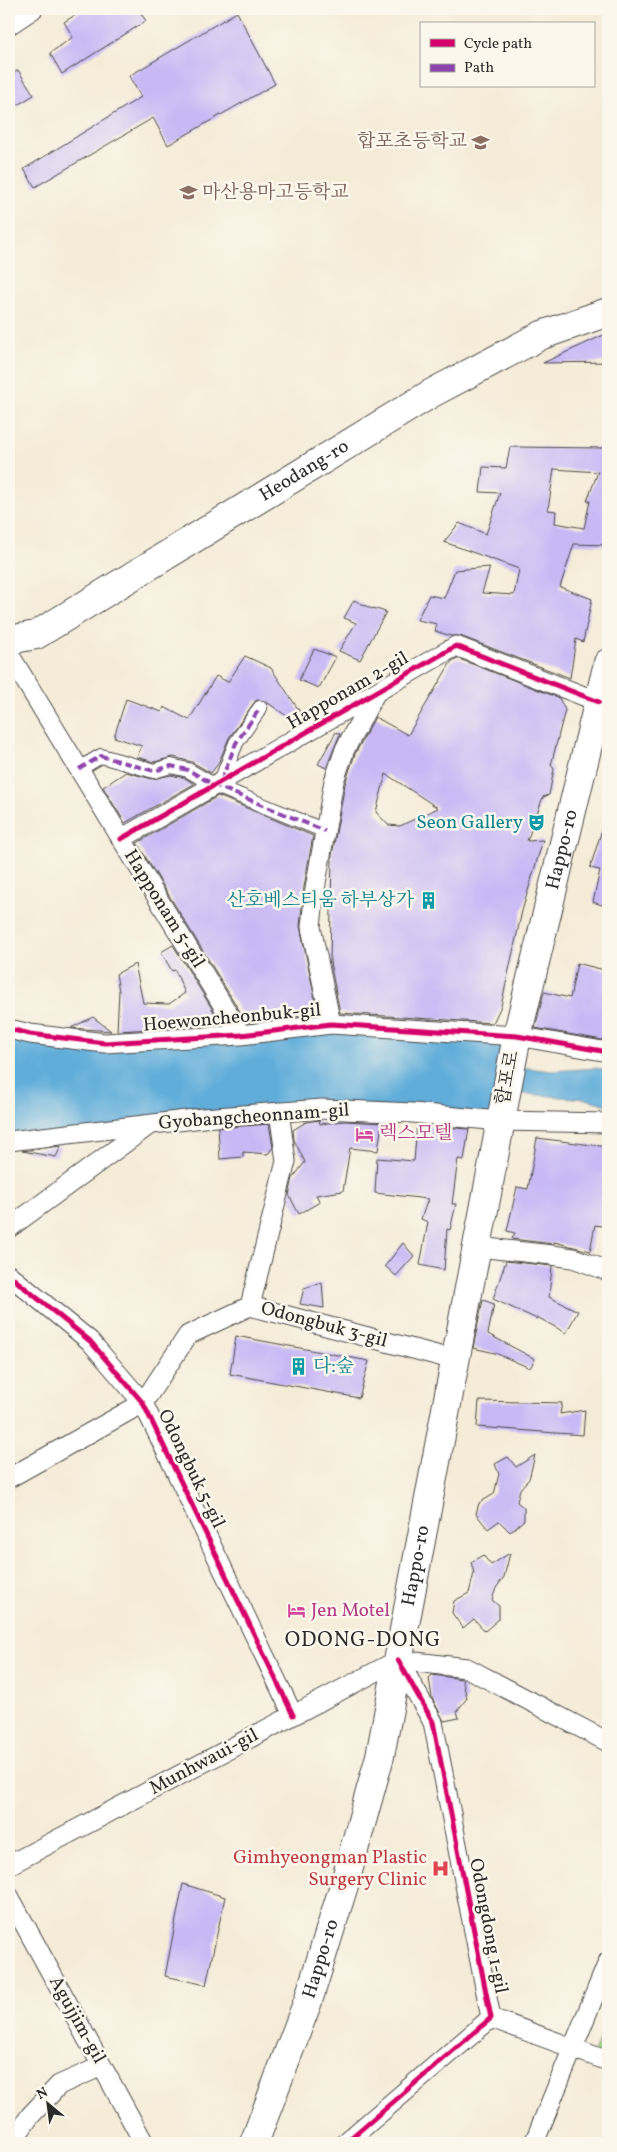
<svg xmlns="http://www.w3.org/2000/svg" width="617" height="2152" font-family="Vollkorn,'Noto Serif KR',serif">
	<rect width="100%" height="100%" fill="#fbf7ec"/>
	<filter id="ink" filterUnits="userSpaceOnUse"><feTurbulence type="fractalNoise" baseFrequency=".02" numOctaves="2"/><feDisplacementMap in="SourceGraphic" scale="10" xChannelSelector="R" yChannelSelector="G"/><feConvolveMatrix kernelMatrix="1 2 1 2 8 2 1 2 1" color-interpolation-filters="sRGB"/></filter>
	<filter id="wash" filterUnits="userSpaceOnUse"><feTurbulence type="fractalNoise" baseFrequency=".0096" numOctaves="4" result="noise"/><feDisplacementMap in="SourceGraphic" scale="20" xChannelSelector="R" yChannelSelector="G"/><feGaussianBlur stdDeviation="1.12" result="paint"/><feColorMatrix in="noise" values="0 0 0 0 0 0 0 0 0 0 0 0 0 0 0 0 0 1.4 0 .05"/><feComposite in="paint" operator="in"/></filter>
	<g filter="url(#wash)">
		<rect width="100%" height="100%" fill="#f5ecd8"/>
		<!-- green -->
		<path fill="#9fd384" stroke="#657f58" d="M600,2038L608,2042V2060L593,2055Z"/>
		<!-- water -->
		<path fill="#60adda" stroke="#466c82" d="M331,1024L517,1036L511,1066L551,1071L596,1068L608,1071V1105L586,1099L515,1093L500,1121L322,1109L9,1141V1029L105,1043Z"/>
		<g id="blocks">
			<!-- building -->
			<path fill="#c8b9f5" fill-rule="evenodd" d="M85,9H138L146,21L62,74L50,53L73,37L64,22Z
				M237,12L275,84L168,145L153,118L35,187L24,169L141,97L129,76Z
				M18,70L34,95L9,110V76Z
				M608,333V362L543,363Z
				M510,447L608,448V545L574,544L560,587L592,599L583,642L576,639L570,678L460,636H451L435,631L437,624L417,620L429,595L444,598L455,570L490,567L482,593L514,595L519,569L444,542L459,523L486,534L500,493L480,492L483,467L506,468ZM554,469L598,472L587,501H590L584,528L555,523L556,511L548,510Z
				M354,600L372,609L373,608L386,612L360,660L339,651L356,623L344,618Z
				M314,649L336,657L319,688L299,680Z
				M245,656L271,668L300,712L294,721L265,701L256,700L229,738L218,764L211,773L192,762L173,757L154,762L137,757L142,746L114,737L126,699L162,712L164,707L189,720L216,676L228,682Z
				M457,658L559,698L565,710L551,765L554,769L549,795L543,797L527,841L543,840L522,911L501,1006L493,1023L340,1013L330,962L332,855L345,784L355,754L375,717L408,735L451,662ZM386,774L438,808L400,826L388,825L376,812Z
				M336,732L340,734L326,768L318,764Z
				M126,772L152,779L171,775L185,778L194,784L125,823L103,787Z
				M218,796L313,836L304,887L300,926L318,1014L247,1023L137,843Z
				M605,820L608,821V907L593,902L600,870L590,868Z
				M173,945L222,1025L117,1031L119,991L116,974L135,964L143,1003L169,1004L185,993L175,970L172,971L161,952Z
				M577,963L608,971V1041L535,1028L544,992L570,998Z
				M93,1017L111,1031L71,1028Z
				M319,1120L320,1124L344,1121L382,1123L378,1151L350,1148L343,1191L316,1195L320,1202L299,1214L289,1195L293,1178L305,1162L294,1140L293,1130L306,1122Z
				M269,1124L273,1147L268,1154L243,1152V1157L220,1159L218,1128Z
				M417,1125L469,1129L464,1160L458,1159L452,1204H456L450,1230L447,1229L444,1270L420,1265L428,1222L421,1219L428,1199L375,1193L377,1158L414,1161Z
				M537,1138L608,1147V1227L595,1225L590,1251L554,1242V1244L512,1239L515,1233L507,1231L517,1187L528,1189Z
				M61,1146L56,1157L22,1151Z
				M403,1243L414,1256L396,1276L385,1266Z
				M506,1261L552,1266L549,1297L578,1311L566,1333L537,1317V1319L493,1299Z
				M322,1283L324,1308L300,1304L304,1288Z
				M483,1300L494,1304L488,1334L535,1359L530,1368L495,1353L473,1348Z
				M236,1336L369,1361L359,1398L230,1374Z
				M479,1401L562,1403L560,1414L585,1410L583,1435L477,1427Z
				M535,1455L529,1479L520,1489L517,1502L524,1508V1520L510,1532L499,1521L488,1529L476,1514L479,1503L494,1494L499,1474L495,1464L508,1457L516,1467Z
				M510,1553L504,1577L496,1588L492,1600L499,1606V1619L485,1631L474,1619L463,1628L452,1613L454,1601L469,1593L474,1573L471,1562L483,1555L491,1565Z
				M432,1675L462,1679L467,1698L457,1711L459,1718L444,1721L432,1698L429,1678Z
				M183,1884L225,1897L206,1985L165,1976Z"/>
		</g>
	</g>
	<g filter="url(#ink)">
		<use href="#blocks" fill-opacity="0" stroke="#494845" stroke-width="1"/>
		<g fill="none" stroke-linecap="round" stroke-linejoin="round">
			<defs>
				<path id="pedestrian" d="M79,769L101,756L154,771L171,766L188,770L214,785L325,831
					M221,781L236,743L260,708"/>
				<path id="minor" d="M9,25L33,9
					M9,654L241,1035
					M121,839L456,646L599,702
					M331,1024L311,927L315,889L334,781L345,749L376,692
					M9,1029L30,1034L105,1043L241,1035L331,1024L517,1036L608,1052
					M9,1141L203,1118L322,1109L413,1113L500,1121L608,1123
					M9,1228L149,1125
					M477,1247L552,1255L573,1258L608,1271
					M9,1275L90,1341L143,1403L293,1715
					M250,1306L286,1161L279,1112
					M9,1478L143,1403L188,1335L250,1306L455,1360
					M398,1660L467,1668L608,1742
					M9,1865L398,1660
					M9,1896L144,2143
					M491,2018L608,2061
					M11,2143L30,2116L59,2085L102,2066
					M345,2143L491,2018L433,1722L398,1660
					M534,2143L608,1962"/>
				<g id="secondary">
					<path id="s1" d="M9,640L36,635L432,393L542,335L608,312"/>
					<path id="s2" d="M254,2143L308,2001L345,1882L380,1756L517,1036L608,663"/>
				</g>
			</defs>
			<!-- pedestrian casing -->
			<use href="#pedestrian" stroke="#494845" stroke-width="16"/>
			<!-- minor casing -->
			<use href="#minor" stroke="#494845" stroke-width="21"/>
			<!-- secondary casing -->
			<use href="#secondary" stroke="#494845" stroke-width="30"/>
			<!-- pedestrian -->
			<use href="#pedestrian" stroke="#fff" stroke-width="14"/>
			<!-- minor -->
			<use href="#minor" stroke="#fff" stroke-width="19"/>
			<!-- secondary -->
			<use href="#secondary" stroke="#fff" stroke-width="28"/>
			<!-- quiet -->
			<path stroke="#8e44ad" stroke-width="4" stroke-dasharray="8 4" stroke-linecap="butt" d="M79,769L101,756L154,771L171,766L188,770L214,785L325,831
				M221,781L236,743L260,708"/>
			<defs>
				<path id="cycleway" d="M121,839L456,646L599,702
					M9,1029L30,1034L105,1043L241,1035L331,1024L517,1036L608,1052
					M9,1275L90,1341L143,1403L293,1715
					M345,2143L491,2018L433,1722L398,1660"/>
			</defs>
			<!-- cycleway casing -->
			<use href="#cycleway" stroke="#fbf7ec" stroke-width="8"/>
			<!-- cycleway -->
			<use href="#cycleway" stroke="#d6006c" stroke-width="5"/>
		</g>
	</g>
	<!-- icons -->
	<defs>
		<symbol id="school-bare" viewBox="-9 -9 18 18"><path d="M0-5L7-2L0 1L-7-2ZM-4 1L0 2.5L4 1V4Q0 6-4 4Z" fill="#8d6e63" stroke="#fbf7ec" stroke-width="2.5" paint-order="stroke"/></symbol>
		<symbol id="theatre-bare" viewBox="-9 -9 18 18"><path d="M-5-5.5Q0-4 5-5.5V0Q5 5 0 6Q-5 5-5 0ZM-3.3-2.5H-1v1.5H-3.3ZM1-2.5H3.3v1.5H1ZM-2.8 1Q0 5.5 2.8 1Z" fill="#0f9aa8" stroke="#fbf7ec" stroke-width="2.5" paint-order="stroke"/></symbol>
		<symbol id="building-bare" viewBox="-9 -9 18 18"><path d="M-4-6H4V6H1V3H-1V6H-4ZM-2.5-4.3h1.7v1.8h-1.7ZM.8-4.3h1.7v1.8H.8ZM-2.5-1h1.7V.8h-1.7ZM.8-1h1.7V.8H.8Z" fill="#0f9aa8" stroke="#fbf7ec" stroke-width="2.5" paint-order="stroke"/></symbol>
		<symbol id="hotel-bare" viewBox="-9 -9 18 18"><path d="M-6-4.5h1.5V1H6V5H4.5V3h-9V5H-6ZM-4 0a1.8 1.8 0 1 1 3.6 0ZM.5 0V-2.5h3Q6-2.5 6 0Z" fill="#d1479c" stroke="#fbf7ec" stroke-width="2.5" paint-order="stroke"/></symbol>
		<symbol id="hospital-bare" viewBox="-9 -9 18 18"><path d="M-5-5h3v3.5h4V-5h3V5h-3V1.5h-4V5h-3Z" fill="#e0444e" stroke="#fbf7ec" stroke-width="2.5" paint-order="stroke"/></symbol>
	</defs>
	<g fill-rule="evenodd">
		<use href="#school-bare" x="468" y="130" width="25" height="25"/>
		<use href="#school-bare" x="176" y="180" width="25" height="25"/>
		<use href="#theatre-bare" x="524" y="810" width="25" height="25"/>
		<use href="#building-bare" x="416" y="888" width="25" height="25"/>
		<use href="#hotel-bare" x="352" y="1122" width="25" height="25"/>
		<use href="#building-bare" x="286" y="1354" width="25" height="25"/>
		<use href="#hotel-bare" x="284" y="1598" width="25" height="25"/>
		<use href="#hospital-bare" x="428" y="1856" width="25" height="25"/>
	</g>
	<g text-anchor="middle" dominant-baseline="central" stroke-width="5" stroke-linejoin="round" paint-order="stroke">
		<!-- education labels -->
		<g font-size="19" fill="#785e54" stroke="#fbf7ec" text-anchor="end">
			<text x="467" y="142">합포초등학교</text>
			<text x="202" y="193" text-anchor="start">마산용마고등학교</text>
		</g>
		<!-- street labels -->
		<g font-size="19" fill="#2b2b2b" stroke="#fbf7ec">
			<text stroke="none"><textPath href="#s1" startOffset="342">Heodang-ro</textPath></text>
			<text transform="translate(348 691) rotate(-30)">Happonam 2-gil</text>
			<text stroke="none"><textPath href="#s2" startOffset="1332">Happo-ro</textPath></text>
			<text transform="translate(164 909) rotate(58)">Happonam 5-gil</text>
			<text transform="translate(232 1018) rotate(-5)">Hoewoncheonbuk-gil</text>
			<text transform="translate(508 1078) rotate(-79)">합포로</text>
			<text transform="translate(254 1117) rotate(-4)">Gyobangcheonnam-gil</text>
			<text transform="translate(324 1325) rotate(15)">Odongbuk 3-gil</text>
			<text transform="translate(191 1469) rotate(64)">Odongbuk 5-gil</text>
			<text stroke="none"><textPath href="#s2" startOffset="601">Happo-ro</textPath></text>
			<text transform="translate(204 1762) rotate(-28)">Munhwaui-gil</text>
			<text transform="translate(488 1926) rotate(79)">Odongdong 1-gil</text>
			<text stroke="none"><textPath href="#s2" startOffset="196">Happo-ro</textPath></text>
			<text transform="translate(77 2020) rotate(61)">Agujjim-gil</text>
		</g>
		<!-- culture labels -->
		<g font-size="19" fill="#0d838f" stroke="#fbf7ec" text-anchor="end">
			<text x="523" y="823">Seon Gallery</text>
			<text x="414" y="901">산호베스티움 하부상가</text>
			<text x="313" y="1367" text-anchor="start">다:숲</text>
		</g>
		<!-- hotel labels -->
		<g font-size="19" fill="#b23c85" stroke="#fbf7ec" text-anchor="start">
			<text x="379" y="1134">렉스모텔</text>
			<text x="311" y="1611">Jen Motel</text>
		</g>
		<!-- health labels -->
		<g font-size="19" fill="#be3a42" stroke="#fbf7ec" text-anchor="end">
			<text x="427" y="1858">Gimhyeongman Plastic<tspan x="427" dy="22">Surgery Clinic</tspan></text>
		</g>
		<!-- quarter labels -->
		<g font-size="21" letter-spacing="1" fill="#2b2b2b" stroke="#fbf7ec">
			<text x="363" y="1640">ODONG-DONG</text>
		</g>
	</g>
	<!-- margin -->
	<rect width="617" height="2152" fill="none" stroke="#fbf7ec" stroke-width="30"/>
	<!-- legend -->
	<rect x="420" y="22" width="175" height="65" fill="#fbf7ec" stroke="#a8a59f"/>
	<rect x="430" y="39" width="25" height="8" fill="#d6006c" stroke="#a8a59f"/>
	<text x="464" y="48" font-size="15" fill="#2b2b2b">Cycle path</text>
	<rect x="430" y="64" width="25" height="8" fill="#8e44ad" stroke="#a8a59f"/>
	<text x="464" y="72" font-size="15" fill="#2b2b2b">Path</text>
	<!-- north arrow -->
	<g transform="translate(48 2104) rotate(331)" stroke="#fbf7ec" stroke-width="4" paint-order="stroke">
	<path d="M0-4L9 19L0 12L-9 19Z" fill="#2b2b2b"/>
	<text y="-8" font-size="14" font-weight="bold" text-anchor="middle" fill="#2b2b2b">N</text>
	</g>
</svg>
